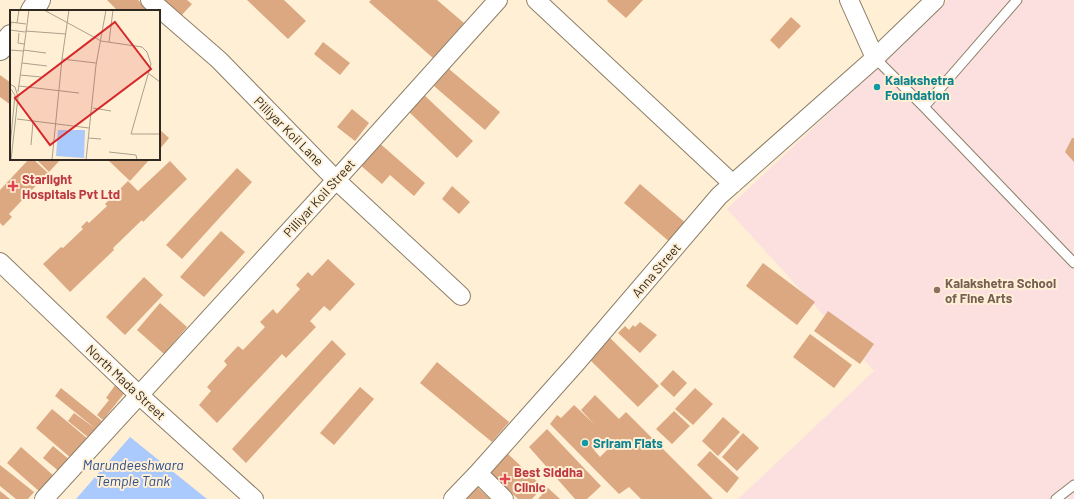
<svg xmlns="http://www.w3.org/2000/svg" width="1074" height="499" font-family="Barlow,sans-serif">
	<rect width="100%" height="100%" fill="#ffefd5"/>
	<!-- education -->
	<path fill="#fbe0df" d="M948,0H1074V499H738L874,371L727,209Z"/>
	<!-- water -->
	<path fill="#aac9fc" d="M130,437L207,499H76Z"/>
	<!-- building -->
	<path fill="#dba881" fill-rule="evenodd" d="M107,0H138L146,8L143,11H118Z
		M160,0H187L192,4L180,17Z
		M247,0H284L306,21L288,39Z
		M371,0H437L464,23L433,58L369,2Z
		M608,0H643L626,18L607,1Z
		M791,17L801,26L779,49L770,40Z
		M323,42L350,63L340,75L314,54Z
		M449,69L500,112L485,130L434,86Z
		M0,75L11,83V105L0,97Z
		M423,94L473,141L457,158L407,110Z
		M352,109L369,123L355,141L337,127Z
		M159,129L169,138L159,150Z
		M1072,138H1074V162L1065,152Z
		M377,141L425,183L414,196L390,175L382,184L358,163Z
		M29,159H33L48,173L9,214L12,217L3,226L0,223V190Z
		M36,159H61L49,172Z
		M107,159H150L130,181Z
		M170,161L187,179L143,222L142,220L113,248L114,250L70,292L43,264L61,247L63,248L83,229L81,227L87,221L89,223L107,206L105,204L128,181L138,191Z
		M237,168L252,182L182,259L166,245Z
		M640,184L687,224L671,243L624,203Z
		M452,186L470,202L459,214L442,199Z
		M221,231L245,252L204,297L180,277Z
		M328,259L355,284L330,311L324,306L310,321L316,327L286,358L282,354L217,423L199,405L211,391L207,387L227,365L224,361L238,346L243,350L265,327L260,322L273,309L277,314L300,289L296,285L308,272L312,276Z
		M763,263L815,302L797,325L746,286Z
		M144,277L163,295L125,335L106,317Z
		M160,303L187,327L164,354L137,330Z
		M828,311L874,344L860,364L814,331Z
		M640,322L657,335L640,353L618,333L625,326L629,330L633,325L635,327Z
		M810,334L852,365L834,388L793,357Z
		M609,337L659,386L638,407L588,358Z
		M332,340L346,354L246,463L232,449Z
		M437,362L509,422L492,442L420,383Z
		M673,370L687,383L674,397L660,384Z
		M116,384L126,391L103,420L97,415L109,400L106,398Z
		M360,387L374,399L334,445L320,433Z
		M61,388L102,421L96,429L55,396Z
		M695,388L713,404L693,425L675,409Z
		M595,395L619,419L626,412L713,499H641L629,487L619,494L550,424L557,415L561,418L574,405L594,424L581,410ZM607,437L614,443L600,457L594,450Z
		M52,409L88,439L72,459L36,428Z
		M674,411L690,426L672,444L656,429Z
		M74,413L96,429L89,438L68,421Z
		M723,417L740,432L718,456L702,441Z
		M547,429L601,486L587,499H575L529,447Z
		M743,433L759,448L737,471L722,457Z
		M53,446L71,461L61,473L43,458Z
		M21,447L54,476L40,492L7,463Z
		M710,451L739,478L727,493L697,465Z
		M507,453L543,487L532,499H518L489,472Z
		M0,465L34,492L28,499H16L0,486Z
		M475,485L490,499H461Z
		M548,488L560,499H538Z
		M0,491L10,499H0Z"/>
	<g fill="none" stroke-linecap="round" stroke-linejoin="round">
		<defs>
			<path id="lane" d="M875,58L924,107L1074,263
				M924,107L1017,0
				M1056,499L1074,485"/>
			<path id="street" d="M150,0L219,60L336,180L461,296
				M536,0L733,184
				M849,0L875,58
				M0,262L139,395L254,499
				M478,473L504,499
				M44,499L336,180L498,0
				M453,499L478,473L577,362L719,196L875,58L935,0"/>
			<path id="primary" d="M32,11L39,0
				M0,49L11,36"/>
		</defs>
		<!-- lane casing -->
		<use href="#lane" stroke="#8d7f67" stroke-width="11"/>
		<!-- street casing -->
		<use href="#street" stroke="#8d7f67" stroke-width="20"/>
		<!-- primary casing -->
		<use href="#primary" stroke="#8d7f67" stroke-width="24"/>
		<!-- lane -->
		<use href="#lane" stroke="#fff" stroke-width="9"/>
		<!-- street -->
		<use href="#street" stroke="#fff" stroke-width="18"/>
		<!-- primary -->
		<use href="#primary" stroke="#fff" stroke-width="22"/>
	</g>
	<!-- markers -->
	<g fill="#0f9aa8" stroke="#ffefd5" stroke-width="1.5">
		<circle cx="877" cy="87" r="4"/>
		<circle cx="585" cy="443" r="4"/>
	</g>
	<g fill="#e0444e" stroke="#ffefd5" stroke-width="1.5">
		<path d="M11 180h4v4h4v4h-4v4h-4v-4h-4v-4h4z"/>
		<path d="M503 473h4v4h4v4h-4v4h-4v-4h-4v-4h4z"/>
	</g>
	<circle fill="#8d6e63" stroke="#ffefd5" stroke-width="1.5" cx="937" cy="290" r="4"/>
	<g text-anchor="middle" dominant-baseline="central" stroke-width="4" stroke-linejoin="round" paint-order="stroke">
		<!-- culture labels -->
		<g font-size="13" font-weight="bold" fill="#0d838f" stroke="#ffefd5" text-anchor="start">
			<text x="885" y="80">Kalakshetra<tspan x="885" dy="15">Foundation</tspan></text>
			<text x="593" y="443">Sriram Flats</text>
		</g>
		<!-- street labels -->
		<g font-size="13" fill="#2f291f" stroke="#ffefd5">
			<text transform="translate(289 131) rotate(45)">Pilliyar Koil Lane</text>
			<text transform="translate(319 198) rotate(-48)">Pilliyar Koil Street</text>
			<text transform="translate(656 270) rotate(-49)">Anna Street</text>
			<text transform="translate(126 382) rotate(43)">North Mada Street</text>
		</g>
		<!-- health labels -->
		<g font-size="13" font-weight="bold" fill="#be3a42" stroke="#ffefd5" text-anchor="start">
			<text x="22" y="179">Starlight<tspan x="22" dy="15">Hospitals Pvt Ltd</tspan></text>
			<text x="514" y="472">Best Siddha<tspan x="514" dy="15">Clinic</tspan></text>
		</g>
		<!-- education labels -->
		<g font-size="13" font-weight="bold" fill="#785e54" stroke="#ffefd5" text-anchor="start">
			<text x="945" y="283">Kalakshetra School<tspan x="945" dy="15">of Fine Arts</tspan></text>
		</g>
		<!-- water labels -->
		<g font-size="14" font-style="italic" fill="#2c4f8c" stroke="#ffefd5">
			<text x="133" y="464">Marundeeshwara<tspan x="133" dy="16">Temple Tank</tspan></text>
		</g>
	</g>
	<!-- overview -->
	<g transform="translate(10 10)">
		<rect width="150" height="150" fill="#ffefd5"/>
		<path d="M48,120H75L74,148L46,146Z" fill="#aac9fc"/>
		<path fill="none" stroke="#aca08c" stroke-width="1" d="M34,0L91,31L132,37L137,42L141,54L121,124H150M0,12L16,14M7,13L9,0M0,20L15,22M15,21L56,24M9,23L8,33L14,34M0,24L1,12M99,32L103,0M0,40L13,41M13,40L36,43M52,49L86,53M12,53L37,56M138,63L150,72M10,65L31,67M0,74L5,77L8,87L1,150M9,76L69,83M0,78L5,85L0,137M8,82L19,0M83,98L101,101M0,101L1,83M7,109L79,118M78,128L91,129M21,135L23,112M99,142L126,145L127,150M42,150L52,49L59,0M76,150L86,55L96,0"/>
		<path fill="#d62828" fill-opacity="0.15" stroke="#d62828" stroke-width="2" d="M105,12L141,59L40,135L5,88Z"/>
		<rect width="150" height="150" fill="none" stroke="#2f291f" stroke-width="2"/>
	</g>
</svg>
